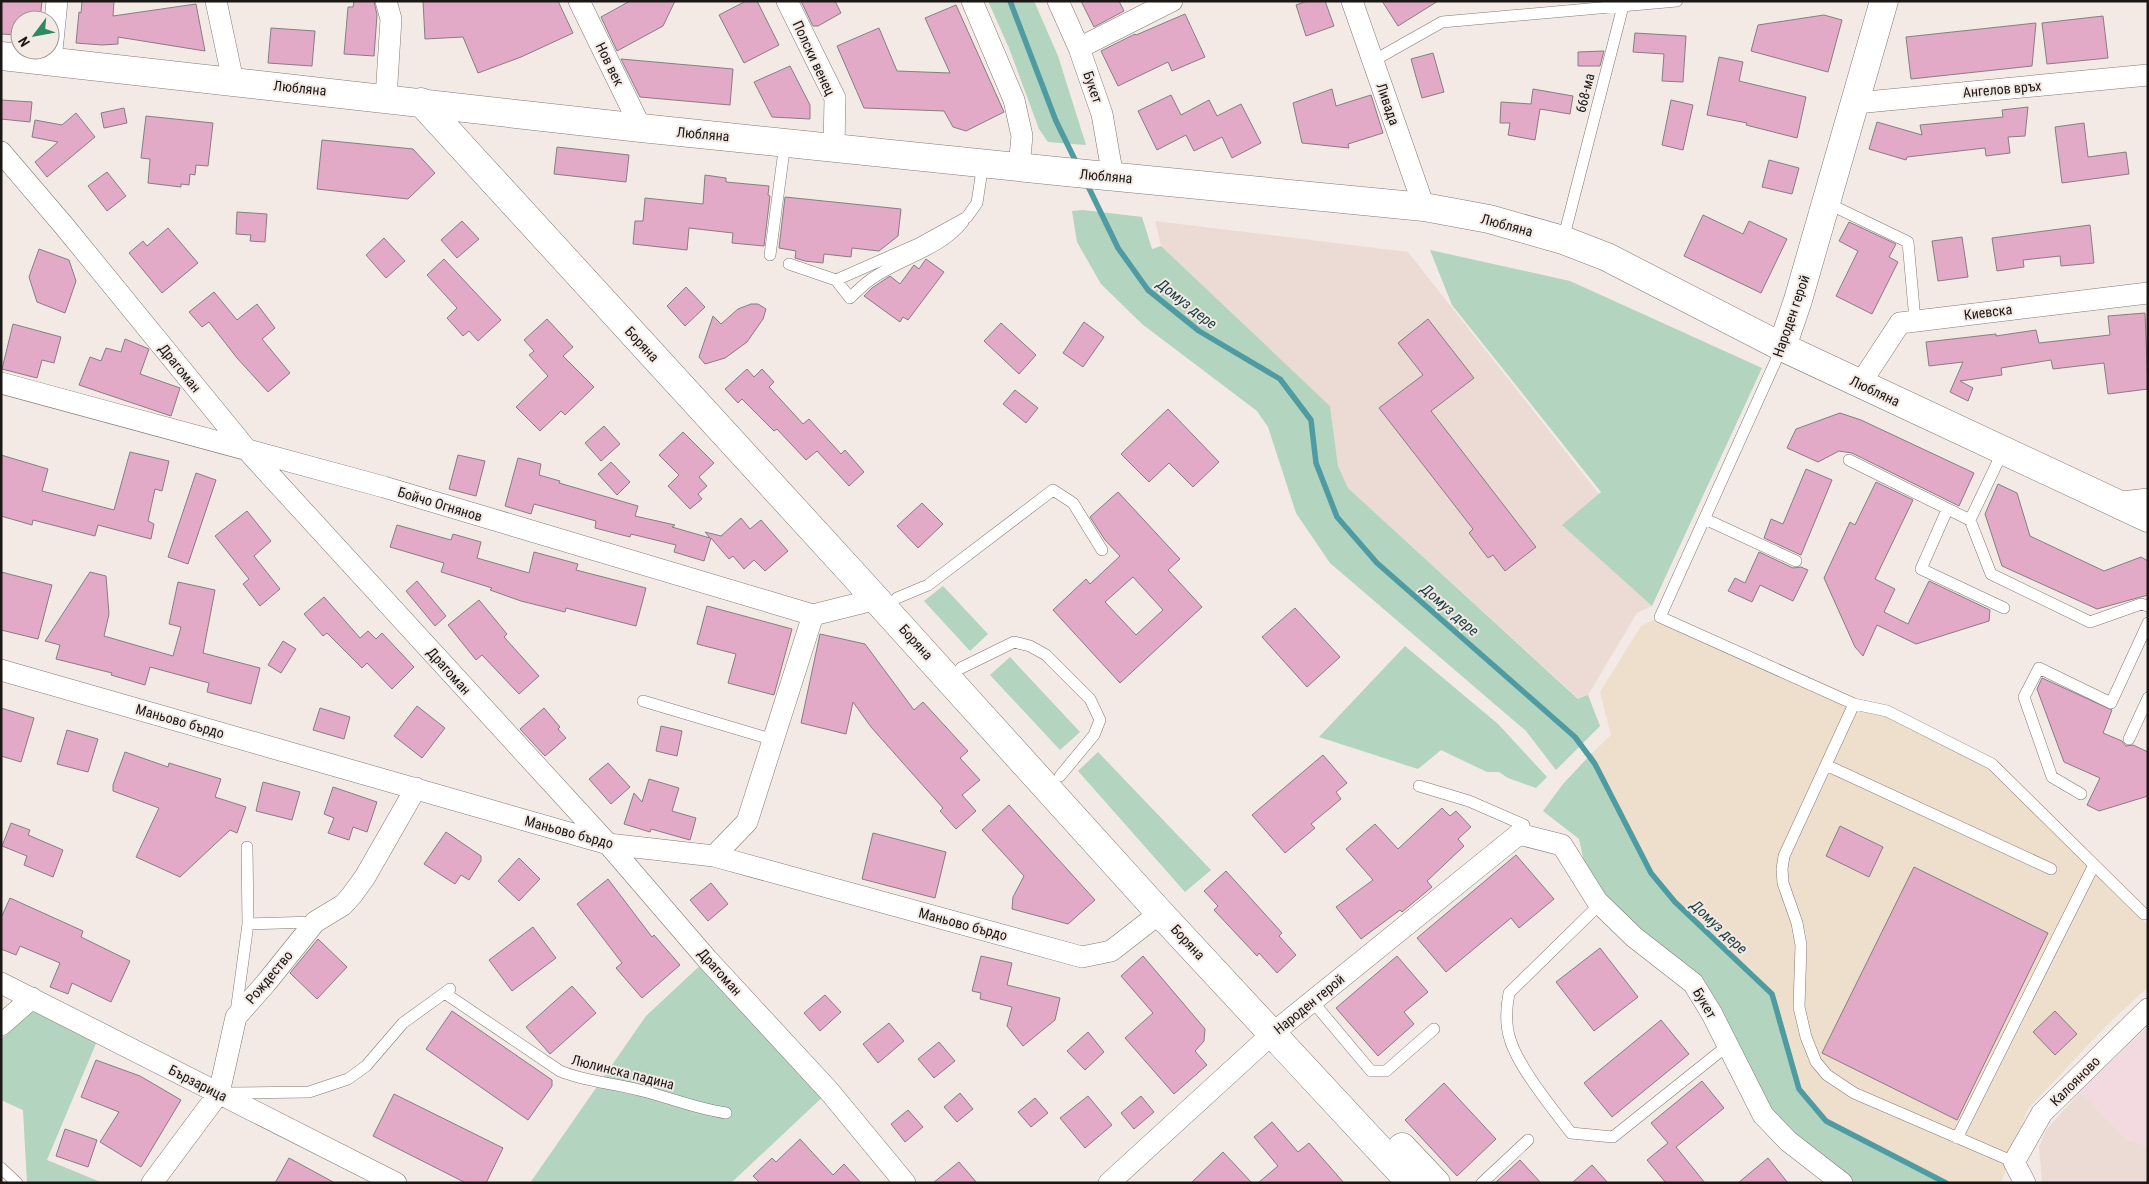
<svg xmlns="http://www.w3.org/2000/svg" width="2149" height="1184" font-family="'Roboto Condensed',sans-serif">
	<rect width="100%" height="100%" fill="#f3e9e5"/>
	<!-- commercial -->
	<path fill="#f3dae1" d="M2148,1026V1146L2127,1140L2080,1092Z"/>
	<!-- industrial -->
	<path fill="#eedfcc" d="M1660,617L1854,704L1887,711L1992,764L2148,925V987L2107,1025L2027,1110L2001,1183H1946L1826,1121L1799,1089L1772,994L1675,902L1651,873L1592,753L1611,735L1600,692L1641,626Z"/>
	<!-- built -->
	<path fill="#ecdbd4" d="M1155,221L1408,252L1599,494L1563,525L1652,606L1637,613L1588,695L1579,699L1348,488L1338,466L1330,406L1161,246Z
		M2080,1092L2127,1140L2148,1146V1183H2042L2039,1147L2046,1130Z"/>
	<!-- green -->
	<path fill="#b3d4bf" d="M988,1H1034L1058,56L1086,145L1048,142L1039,129L1009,48Z
		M1083,210L1142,217L1152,249L1161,246L1330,406L1338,466L1348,488L1578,699L1588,695L1600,726L1556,770L1526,731L1330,563L1296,513L1268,427L1257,411L1142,324L1101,284L1077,242L1072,211Z
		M1430,250L1570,281L1762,368L1652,606L1562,525L1601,492L1452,305Z
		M943,586L988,634L970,651L924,601Z
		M1405,646L1498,724L1547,777L1536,788L1508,778L1499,772H1487L1441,750L1418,769L1319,737Z
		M1010,657L1080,732L1060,750L990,675Z
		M1098,752L1211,870L1185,892L1078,771Z
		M1592,753L1651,873L1675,902L1772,994L1799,1089L1826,1121L1947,1183H1852L1788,1134L1767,1111L1715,998L1689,966L1640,933L1600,896L1585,866L1579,839L1543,811L1563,784Z
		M707,959L829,1091L731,1183H530L646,1016Z
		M40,1003L100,1034L47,1160L103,1183H27L23,1110L1,1100V1039Z"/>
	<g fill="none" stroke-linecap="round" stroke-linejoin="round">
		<!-- stream -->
		<path stroke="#4f9ba2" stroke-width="5.5" d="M1010,1L1056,121L1077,164
			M1086,182L1118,248L1148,290L1199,331L1280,379L1311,420L1316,463L1337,517L1377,563L1575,737L1595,764L1651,873L1675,902L1772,994L1799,1089L1826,1121L1946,1183"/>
	</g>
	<!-- building -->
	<path fill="#e3aac7" stroke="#867e82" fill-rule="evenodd" d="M1,1H42L40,20H20V35L1,34Z
		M82,1H114L113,16L196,4L205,51L118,37V44L102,45L76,43L79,12L81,13Z
		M354,1H374L377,15L374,56L344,54L348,7H353Z
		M423,1H558L573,33L521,57L478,73L463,37L425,39Z
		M630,1H675L663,26L617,51L601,17Z
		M746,1H757L779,45L744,63L719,15Z
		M801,1H835L841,13L818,26H813Z
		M1081,1H1119L1124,11L1094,27Z
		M1307,1H1325L1334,26L1306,36L1296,5Z
		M1382,1H1438L1398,26Z
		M956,5L1004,112L966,131L953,127L944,111L864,108L837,46L879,28L897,71L950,73L925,18Z
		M1185,14L1205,57L1172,71L1168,62L1118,86L1101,51L1135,34L1136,35Z
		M1824,15L1842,20L1828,72L1751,51L1758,25Z
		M2103,16L2108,58L2047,64L2042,23Z
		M2036,23L2032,66L1911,79L1906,37Z
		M271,28L315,31L312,66L268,63Z
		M1635,33L1686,36L1683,82L1662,81L1664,54L1633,52Z
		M1604,51L1600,66H1578V52Z
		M1433,53L1444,92L1422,98L1411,59Z
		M1719,57L1743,62L1739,81L1806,97L1797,138L1746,125L1747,123L1707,115Z
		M621,59L733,69L730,105L640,97Z
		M790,66L810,105V119L772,117L754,82Z
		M1332,89L1336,106L1371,95L1383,133L1348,144L1349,148L1302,143L1293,103Z
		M1533,89L1573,96L1570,114L1540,109L1535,140L1508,135L1510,123H1500L1501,102L1531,104Z
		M1171,95L1181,115L1209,100L1217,116L1241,104L1261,143L1232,158L1222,137L1194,151L1186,135L1157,150L1138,111Z
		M1,100L32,102L30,122L1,119Z
		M1671,100L1693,105L1683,150L1662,145Z
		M2028,107L2025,136L2008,137L2010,153L1986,156L1985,148L1907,157L1906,160L1869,149L1877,122L1922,135L1920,125L2003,117L2002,110Z
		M124,108L127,123L104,128L101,113Z
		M76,113L95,137L47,177L35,162L58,142L32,137L35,120L62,125Z
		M146,116L213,123L208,166L196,165L195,175L190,174L189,185L181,184V187L148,183L150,159L141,158Z
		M2084,123L2088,157L2126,152L2129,174L2062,183L2055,127Z
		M322,140L413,149L435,173L408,199L317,189Z
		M557,147L629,155L626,182L554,174Z
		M1769,160L1799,168L1792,194L1762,187Z
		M107,172L126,196L107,211L88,186Z
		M705,175L726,178V182L769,186L768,195L770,196L764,246L732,243L733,233L689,228L687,250L633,244L635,221H643L645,198L703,204Z
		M785,197L901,209L898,236L879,251L852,248L851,257L824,254L823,263L805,261L795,258L796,251L779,248Z
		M237,212L267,214L265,242L250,241L251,235L236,234Z
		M1703,215L1743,234L1749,221L1787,239L1761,293L1684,256Z
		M462,221L479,239L457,258L441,240Z
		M1849,222L1896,244L1889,257L1898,262L1872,314L1836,296L1858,251L1839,241Z
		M2090,225L2094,263L2061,266L2060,256L2023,260L2024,267L1997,271L1992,238Z
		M168,228L198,263L162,293L129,253L143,241L147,246Z
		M1962,237L1968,277L1938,281L1932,241Z
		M384,238L405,261L386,278L366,255Z
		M39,249L69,260L76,281L65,313L37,302L29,277Z
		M444,259L501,320L478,341L469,331L463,336L447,318L457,308L427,275Z
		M926,259L944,272L908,320L903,317L900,322L864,296L872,288L890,276L900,284L914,265L919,269Z
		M686,287L705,307L685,326L667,306Z
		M214,292L237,320L257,304L275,328L262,339L290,373L268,392L237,358L209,322L202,327L189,312Z
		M751,304H758L766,309L763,319L747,342L725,358L705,364L699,357L713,316L721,324L738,309Z
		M2145,313L2148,389L2108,394L2104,363L2053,369L2051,360L2001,368L2002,375L1960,381L1973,388L1968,401L1950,392L1963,362L1929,366L1926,342L1996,334V336L2036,330L2039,343L2110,335L2108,316Z
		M547,319L573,347L563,356L594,387L565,415L561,411L540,431L516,407L548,376L529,355L534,351L524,340Z
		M1428,319L1474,378L1431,411L1536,547L1505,571L1493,555L1488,558L1469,533L1473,529L1379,408L1423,375L1398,343Z
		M1084,322L1104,337L1083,367L1063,353Z
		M1001,323L1036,355L1019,374L984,341Z
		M13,324L61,337L54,363L42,360L37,378L2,369Z
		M125,339L149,349L140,374L180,388L171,416L79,385L90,357L101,361L106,348L121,352Z
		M747,369L754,377L762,369L774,382L769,387L803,424L809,419L841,454L845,450L864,472L849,486L817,451L806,460L777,429L774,431L742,399L738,403L725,389Z
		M1015,390L1038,408L1026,423L1003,404Z
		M1168,409L1219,462L1193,487L1169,463L1149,482L1121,454Z
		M1840,413L1861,420L1974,473L1959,506L1852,453L1839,451L1818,462L1787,448L1796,429Z
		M604,426L620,444L601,461L585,443Z
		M683,432L714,463L699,477L707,486L698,494L702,499L690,509L668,486L679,475L659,455Z
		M130,452L169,461L162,491L155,489L148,521L154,524L151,539L98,525L95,536L33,520L32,525L1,516V455L48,469L42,491L114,510Z
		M458,455L485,461L476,496L449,489Z
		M518,458L541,464L539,475L560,481L559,483L638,506L635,516L675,525L672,527L710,538L705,532L721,536L741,518L750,529L761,520L788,551L765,571L754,560L744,569L733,556L729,559L711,538L704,561L674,552L676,545L631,534L630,537L595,528L596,521L534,504L531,514L505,506Z
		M611,462L630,482L617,495L598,474Z
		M1806,469L1832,480L1801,555L1764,538L1771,519L1783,524Z
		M196,473L216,480L188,564L168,557Z
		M1876,482L1913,500L1875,579L1895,589L1884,612L1908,624L1929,581L1990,610L1989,621L1916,644L1877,625L1863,656L1855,647L1824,578L1850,522L1855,525Z
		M1998,484L2017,493L2030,536L2104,571L2141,557L2148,561V595L2097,609L2002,566L1985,514Z
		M1118,492L1180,559L1168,570L1202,607L1120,683L1053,610L1086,579L1090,584L1120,556L1105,540L1090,517ZM1133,577L1163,610L1136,635L1105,602Z
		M922,503L943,524L918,548L897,526Z
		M247,511L271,541L254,556L280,589L260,606L243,584L249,579L215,536Z
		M397,525L451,540L453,534L481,542L477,558L529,573L534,552L578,564L576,570L646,588L636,626L566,608L565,612L521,601L490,590L492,588L441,572L444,563L390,547Z
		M1759,552L1793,568L1801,567L1808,570L1793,601L1760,585L1752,602L1728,591L1735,578L1745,583Z
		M1,572L52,585L38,639L1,630Z
		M90,572L106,576L109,614L104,636L173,656L181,627L169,624L178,582L215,590L203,653L260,668L251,704L207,692L209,683L150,667L145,685L111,675L112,673L56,659L60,645L45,641Z
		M417,581L446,616L435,626L406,591Z
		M324,597L360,638L368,631L376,639L382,633L414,667L392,689L367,663L362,668L327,633L323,636L304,614Z
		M479,600L507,634L504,637L539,676L519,694L482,655L476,660L448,625Z
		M707,606L792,629L774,695L728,683L736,654L697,644Z
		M1295,608L1340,657L1307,687L1262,637Z
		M820,634L865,644L914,710L923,702L968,751L960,758L980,780L962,795L976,811L956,829L940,811L943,808L871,727L853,702L846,734L801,723Z
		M283,641L296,649L281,673L268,665Z
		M2042,678L2112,710L2103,733L2122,741L2126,746L2133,745L2148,752V796L2099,811L2087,805L2100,778L2064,762L2037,689Z
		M417,706L445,728L422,758L394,736Z
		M1,708L34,718L21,762L1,756Z
		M320,708L350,717L344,739L313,730Z
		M544,708L560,727L558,729L566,738L545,756L520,729Z
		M661,726L682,731L677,756L656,751Z
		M67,730L98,739L88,772L57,764Z
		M125,752L168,767L169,763L221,779L215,797L246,807L237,833L230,830L180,877L136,857L159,808L113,791V785Z
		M1323,755L1347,783L1336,792L1341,799L1311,824L1315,828L1285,853L1252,815Z
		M608,763L630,787L611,804L589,779Z
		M649,779L679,788L672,811L696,818L690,840L651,829L650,832L624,824L634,793L642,802Z
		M263,782L300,792L292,820L256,811Z
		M333,787L377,802L367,832L353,827L349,840L328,833L334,818L324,814Z
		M1009,805L1095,900L1068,924L1012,909L1013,897L1024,876L982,830Z
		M1442,808L1450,816L1456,811L1471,827L1458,839L1464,846L1427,881L1432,887L1402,912L1400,910L1361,939L1336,907L1373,880L1346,849L1375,824L1398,849Z
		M11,823L30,830L28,835L63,850L53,877L24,865L27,856L2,846Z
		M1840,826L1883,847L1869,877L1826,856Z
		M446,832L481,856V861L469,880L461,875L455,884L424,864Z
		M873,833L946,852L935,898L862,879Z
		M1516,855L1554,899L1519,928L1511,918L1446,972L1417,938Z
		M519,858L540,879L519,901L498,881Z
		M1914,867L2048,933L1957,1120L1822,1053Z
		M1226,871L1282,933L1279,936L1296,955L1277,973L1259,953L1257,956L1214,910L1218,906L1204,891Z
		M608,879L652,937L654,935L680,965L642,998L616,968L622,963L577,904Z
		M711,883L728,904L708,921L690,900Z
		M10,898L83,931L81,937L130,961L111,1002L72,983L68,994L50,987L60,963L20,946L16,955L1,949V918Z
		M533,927L556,958L512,991L489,960Z
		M318,939L347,967L317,999L290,973Z
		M1600,948L1638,997L1594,1031L1556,982Z
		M981,956L1012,963L1007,985L1060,998L1055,1020L1023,1046L1007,1026L1012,1007L980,999L981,993L972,991Z
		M1143,956L1205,1029L1204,1041L1195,1051L1207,1065L1174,1094L1125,1038L1153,1013L1121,976Z
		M1397,956L1428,992L1404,1012L1414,1024L1378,1056L1336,1008Z
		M572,986L596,1013L550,1054L526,1027Z
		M825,995L841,1012L820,1031L804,1013Z
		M452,1011L552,1080V1086L528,1120L426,1049Z
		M2055,1011L2077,1034L2055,1055L2033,1032Z
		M1661,1020L1689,1054L1612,1117L1584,1083Z
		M889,1023L904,1041L878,1063L863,1044Z
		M1088,1032L1104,1052L1085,1070L1067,1051Z
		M939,1042L955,1061L934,1078L918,1059Z
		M96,1060L140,1076L181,1100L141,1167L100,1142L119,1112L81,1097Z
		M1702,1081L1724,1108L1676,1147L1705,1183H1666L1647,1160L1668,1143L1651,1123Z
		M1444,1083L1496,1139L1457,1176L1405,1120Z
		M960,1093L973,1109L957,1122L944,1107Z
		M394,1094L503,1148L486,1183H466L373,1136Z
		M1088,1096L1112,1125L1085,1148L1060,1118Z
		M1141,1096L1154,1112L1134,1129L1121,1113Z
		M1035,1098L1048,1113L1031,1127L1018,1112Z
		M908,1110L923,1127L905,1142L891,1124Z
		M1272,1122L1298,1152L1309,1143L1344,1183H1258L1278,1166L1254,1137Z
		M65,1129L97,1140L88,1167L56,1156Z
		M800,1139L833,1175L844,1164L861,1183H760L753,1176L772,1158L776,1162Z
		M1223,1152L1252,1183H1191Z
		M289,1158L335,1183H275Z
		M1768,1158L1788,1183H1738Z
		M1520,1160L1541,1183H1495Z
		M959,1162L977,1183H933Z
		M1592,1165L1608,1183H1572Z"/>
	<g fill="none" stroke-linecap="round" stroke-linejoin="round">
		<defs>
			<path id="service" d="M1373,61L1442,22L1677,1
				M1827,203L1908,242L1915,320
				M1563,240L1623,6
				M770,255L785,143
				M789,264L836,280L918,244L967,217L977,203L983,163
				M836,280L850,298C856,292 863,285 870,280C900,258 939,252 963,222
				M1782,347L1660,617L1854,704L1887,711L1992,764L2144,914
				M1849,460L1970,520L1991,574L2090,622L2141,604L2148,606
				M1947,510L1921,569L2004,608
				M1705,519L1796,561
				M1970,520L2003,451
				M897,598L928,585L1053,490L1073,503L1102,550
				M961,668L1014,642L1030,646L1046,655L1090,699L1100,720L1094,735L1060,776
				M643,701L774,740
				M1854,704L1784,856L1782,869L1783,883L1797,923L1801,945L1799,1007L1806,1037L1816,1062L1827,1075L1854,1093L2014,1162
				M2129,739L2148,698
				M1826,765L2051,869
				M1419,786L1469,801L1524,825
				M2081,794L2052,777L2024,697L2039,668L2111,703L2148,623
				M1600,904L1509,993C1506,1009 1505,1024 1510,1039C1518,1067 1553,1109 1571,1133L1613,1137L1727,1046
				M248,924L315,922
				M446,994L560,1071C586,1082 615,1083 643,1091C671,1098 697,1109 726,1113
				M1313,1002L1371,1071H1386L1434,1029
				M236,1012L248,924L247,847
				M228,1093L309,1092L348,1079L366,1066L403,1023L450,989
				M1957,1138L2094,865
				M1,1168L17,1183
				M1482,1183L1528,1140"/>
			<path id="minor" d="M216,1L233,81
				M579,1L641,128
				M787,1L835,98L834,147
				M972,1L1014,100L1022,136L1019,167
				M1058,1L1079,48L1102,114L1113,177
				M1352,1L1424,207
				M1079,48L1172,1
				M51,61L57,1
				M386,98L391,19L386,1
				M1856,103L2148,75
				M1,152L65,227L247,450L608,844L707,959L829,1091L905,1183
				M1,383L384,487L813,615L877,599
				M1860,384L1900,323L2148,293
				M2114,503L2148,499
				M1,670L608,844L714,856L1082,957L1111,951L1160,913
				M714,856L747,822L813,615
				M1,983L396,1183
				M1,1025L32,998
				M152,1183L219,1093L236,1017L266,983L315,922L343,905L352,895L365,877L416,788
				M1109,1183L1273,1033L1519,834L1562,845L1597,901L1634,937L1693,983L1712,1014L1763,1115L1788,1141L1842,1183
				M2025,1183L2014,1162L2042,1113L2148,1009"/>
			<path id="tertiary" d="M1,56L641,128L1066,172L1424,207L1489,219L1563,240L1607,257L1782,347L2148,518
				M421,102L855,576L1160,913L1411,1183
				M1782,347L1798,300L1884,1
				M1402,1147L1436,1183"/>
		</defs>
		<!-- service casing -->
		<use href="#service" stroke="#827a76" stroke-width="12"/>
		<!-- minor casing -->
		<use href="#minor" stroke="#827a76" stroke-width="22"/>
		<!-- tertiary casing -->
		<use href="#tertiary" stroke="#827a76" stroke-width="29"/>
		<!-- service -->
		<use href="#service" stroke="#fff" stroke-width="11"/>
		<!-- minor -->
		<use href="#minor" stroke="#fff" stroke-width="21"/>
		<!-- tertiary -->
		<use href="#tertiary" stroke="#fff" stroke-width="28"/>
	</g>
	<g text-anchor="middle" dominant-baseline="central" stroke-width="4" stroke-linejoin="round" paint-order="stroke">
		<!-- street labels -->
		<g font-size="14" fill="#1a1715" stroke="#f3e9e5">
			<text transform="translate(814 58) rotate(65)">Полски венец</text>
			<text transform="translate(610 64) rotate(64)">Нов век</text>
			<text transform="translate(1093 87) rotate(71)">Букет</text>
			<text transform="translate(300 88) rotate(6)">Любляна</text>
			<text transform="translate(2002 89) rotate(-5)">Ангелов връх</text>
			<text transform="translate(1585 93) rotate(-76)">668-ма</text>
			<text transform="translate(1388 104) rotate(71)">Ливада</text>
			<text transform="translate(703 134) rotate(5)">Любляна</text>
			<text transform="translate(1106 176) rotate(5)">Любляна</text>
			<text transform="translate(1507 225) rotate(15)">Любляна</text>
			<text transform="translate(1988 312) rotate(-7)">Киевска</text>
			<text transform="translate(1791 316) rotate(-71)">Народен герой</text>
			<text transform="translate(642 344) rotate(47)">Боряна</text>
			<text transform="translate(180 368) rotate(51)">Драгоман</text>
			<text transform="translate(1875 391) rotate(25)">Любляна</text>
			<text transform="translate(440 504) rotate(17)">Бойчо Огнянов</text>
			<text transform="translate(916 642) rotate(48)">Боряна</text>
			<text transform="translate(449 671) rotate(48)">Драгоман</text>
			<text transform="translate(180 721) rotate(16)">Маньово бърдо</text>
			<text transform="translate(569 832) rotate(15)">Маньово бърдо</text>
			<text transform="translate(963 924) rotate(15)">Маньово бърдо</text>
			<text transform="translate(1188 942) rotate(47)">Боряна</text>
			<text transform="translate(720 972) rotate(48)">Драгоман</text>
			<text transform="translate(269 977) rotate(-50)">Рождество</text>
			<text transform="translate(1705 1003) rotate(60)">Букет</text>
			<text transform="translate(1309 1004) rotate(-39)">Народен герой</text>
			<text transform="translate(623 1072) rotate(14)">Люлинска падина</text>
			<text transform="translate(2075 1081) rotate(-45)">Калояново</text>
			<text transform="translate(198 1083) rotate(27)">Бързарица</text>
		</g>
		<!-- water labels -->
		<g font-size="15" font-style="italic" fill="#1d4245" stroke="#f3e9e5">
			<text transform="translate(1187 304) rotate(38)">Домуз дере</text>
			<text transform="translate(1450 610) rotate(41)">Домуз дере</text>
			<text transform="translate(1719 927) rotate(43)">Домуз дере</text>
		</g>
	</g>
	<!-- border -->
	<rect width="2149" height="1184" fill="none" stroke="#1a1715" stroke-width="5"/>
	<!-- north arrow -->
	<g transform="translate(35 35) rotate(238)"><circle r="24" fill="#f3e9e5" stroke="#9c9592"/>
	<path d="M0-4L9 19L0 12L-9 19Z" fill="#2d895f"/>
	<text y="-8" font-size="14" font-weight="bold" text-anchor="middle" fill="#1a1715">N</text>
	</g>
</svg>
